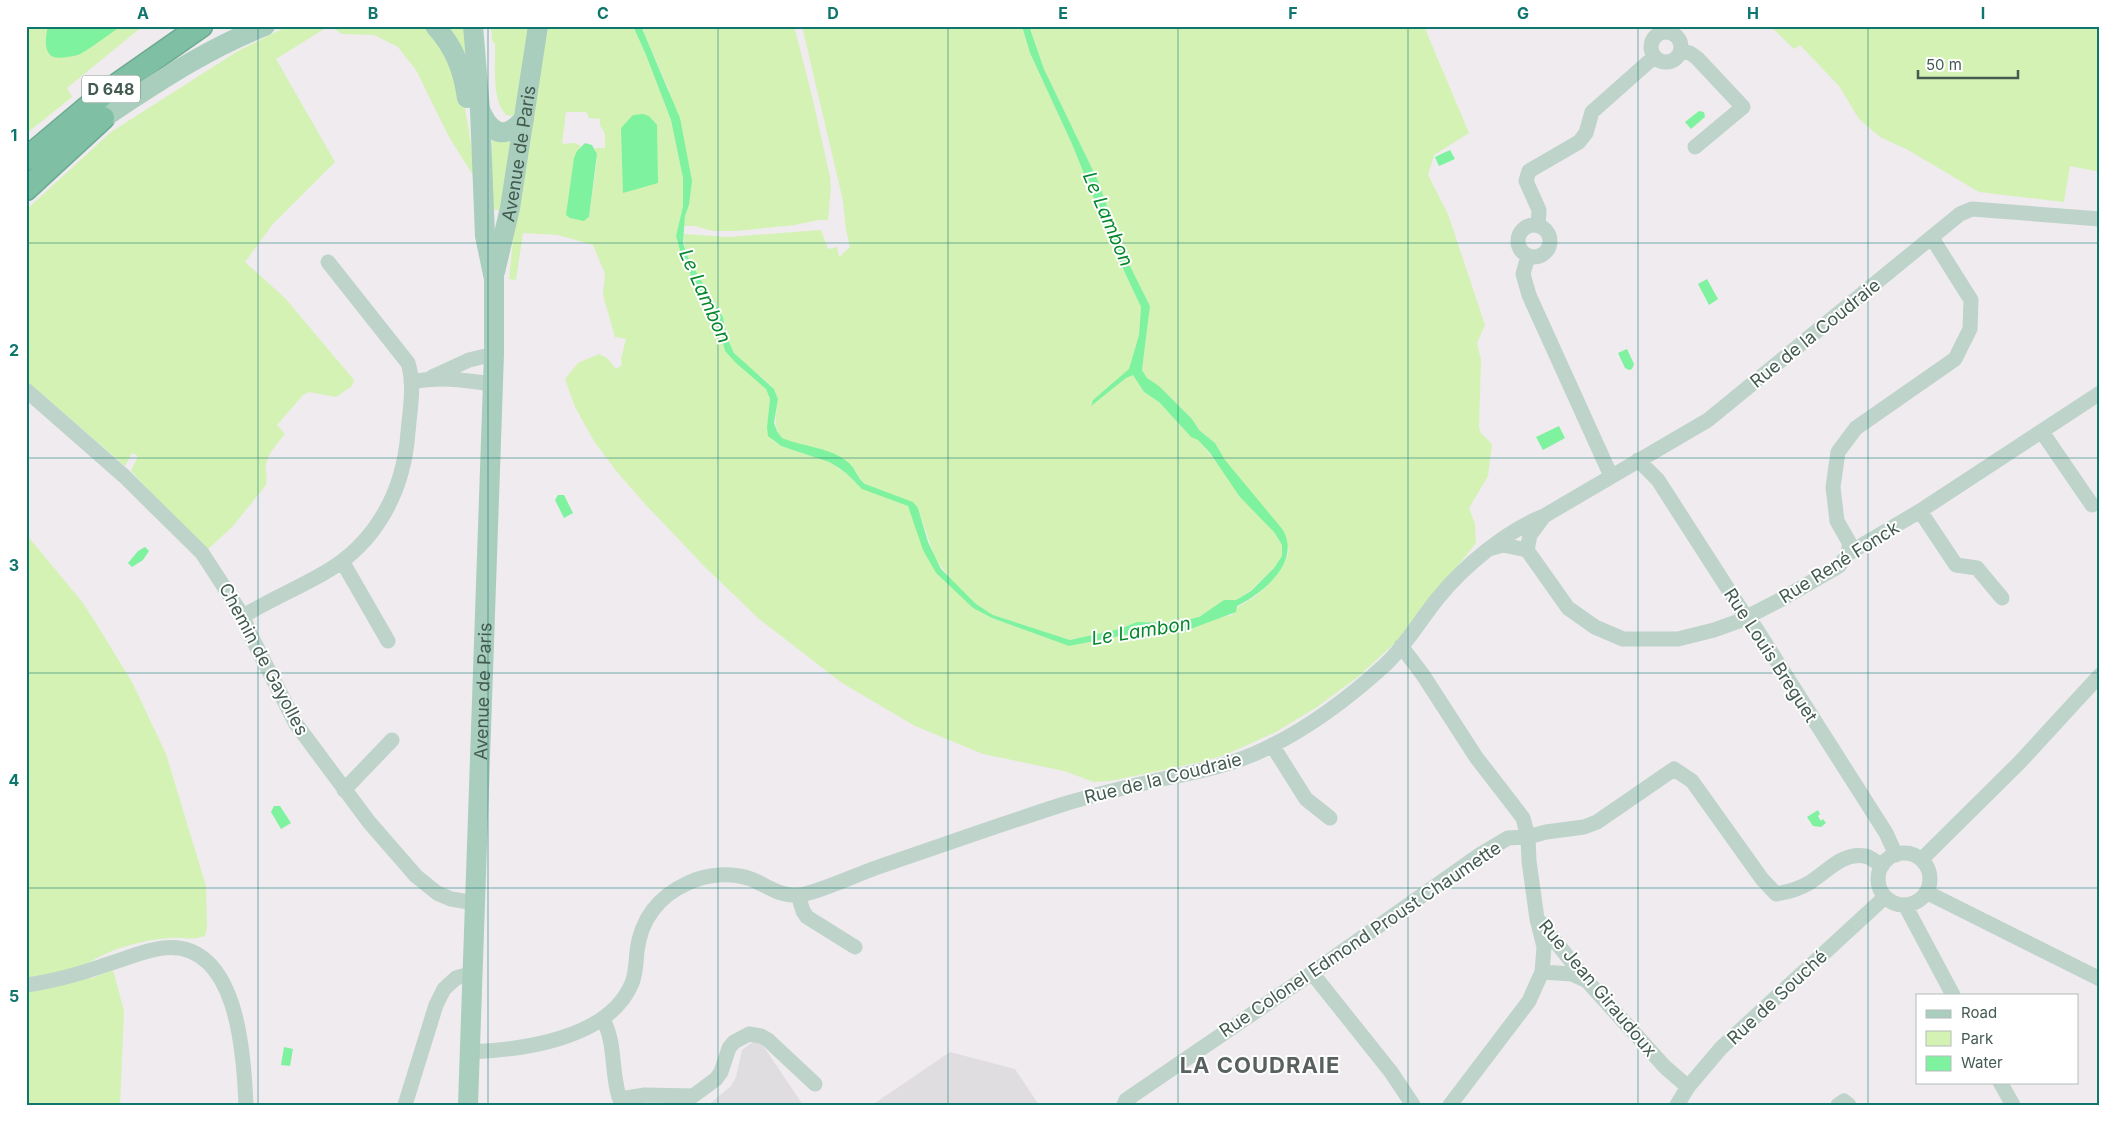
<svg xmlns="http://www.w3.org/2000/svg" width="2126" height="1131" font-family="Inter,sans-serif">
	<rect width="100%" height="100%" fill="#efebef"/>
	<!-- education -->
	<path fill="#e0dde1" d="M758,1038L803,1105H708L731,1086L736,1077L742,1050Z
		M950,1052L1015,1069L1039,1105H872Z"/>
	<!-- green -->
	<path fill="#d5f2b5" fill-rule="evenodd" d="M26,26H143L67,88L72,97L26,134Z
		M288,26H329L276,59L335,162L273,224L245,262L285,298L354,380L352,386L336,397L309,392L303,395L277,425L285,434C278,443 268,453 266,465C265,472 268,478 266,485L233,526L206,551L131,471L138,456L132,453L125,466L28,382L26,385V210L111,132L238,51Z
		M330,26H428C465,63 468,131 476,180L449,137L416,70L398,47L374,35L342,34Z
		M444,26H464L465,51L462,55Z
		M491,26H531L516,113L512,116L506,115C491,99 496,64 495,44L492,40Z
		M545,26H633L646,55L671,120L683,178V206L676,236L681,254L688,270L717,319L725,351L766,389L770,399L767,427L772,440L781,446L829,462L847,474L854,482L908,506L936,573L973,608L992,618L1069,646L1150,630L1185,631L1217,618L1232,615C1237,605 1244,604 1253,598C1269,586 1284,570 1289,550L1225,460L1215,443L1199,430L1192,419L1159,386L1147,378L1142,370L1150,306L1122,250L1099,183L1044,69L1029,26H1424L1469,133L1434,155L1428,175L1448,214L1485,325L1477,343L1481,360L1479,427L1481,433L1492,444L1488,476L1469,508L1475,524L1476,543L1398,640L1359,676L1317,707L1276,732L1225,755L1201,762L1110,781L1094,782L1064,771L983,754L915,726L842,683L759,619L704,566L646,505L617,472L594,441L575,407L565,379L578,363L599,354L607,358L616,369L622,365L621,359L626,339L615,337L603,295L605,274L593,245L558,235L523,233L516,280L509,279L518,190ZM566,112H586L589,118L600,119V125L605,134V148H595L597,160L589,217L587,220L577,151L581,146L575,143L562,144Z
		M641,26H794L813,100L830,177L831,188L828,220H818L795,225L736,231H713L695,226H684L685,216L689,205L669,90Z
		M802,26H1022L1030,53L1072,144L1117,256L1141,307L1139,335L1129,370L1093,400L1091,405L1126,377L1133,375L1144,392L1159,402L1191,437L1198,440L1274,532L1282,545V556L1274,568L1250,591L1236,600H1224L1199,617L1174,623L1137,622L1119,629L1070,640L993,615L976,604L952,581L935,558L918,508C913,505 907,500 901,498C883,490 863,490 855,470L782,438C767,419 785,403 773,388C762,375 743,366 734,352C726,341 728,327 722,315C709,289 682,265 684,234L729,237L821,230L828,249L837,247L839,257L850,247L846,230L843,201Z
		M1770,26H2100V172L2070,166L2064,202L1979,192L1908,150L1880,137L1859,119L1839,86L1800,45L1794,49Z
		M517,131L501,211L493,209L490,204L492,141Z
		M26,534L83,603L99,628L133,684L166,754L206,886L207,927L205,936C191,941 183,937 170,938C143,940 106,949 85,966L90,979L113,970L124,1011L120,1105H26Z"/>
	<!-- water -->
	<path fill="#7ef29f" d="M48,26H121C108,35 95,45 82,53C77,56 72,56 67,57C43,62 44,43 48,26Z
		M633,26H641L680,118L692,181L689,205L685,216L683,243L689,260L723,317L728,340L734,353L774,389L778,399L774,423L777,431L782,438C803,447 831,447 849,463C856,469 857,478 865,484L913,502L918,508L928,542L941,569L976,604L993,615L1070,640L1119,629L1137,622L1174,623L1199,617L1224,600H1236L1251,591L1274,568L1282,556V545L1274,532L1240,497L1210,453L1198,440L1191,437L1159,402L1144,392L1133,375L1126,378L1091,406L1093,400L1129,369L1139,335L1141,307L1117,256L1072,144L1030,53L1022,26H1029L1044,69L1099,183L1122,250L1150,306L1142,370L1147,378L1159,386L1192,419L1199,430L1215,443L1225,460L1283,530C1301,563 1263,593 1237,606L1236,612L1185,631L1150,630L1069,646L992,618L973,608L936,573L923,550L908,506L862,489L847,474L839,468L829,462L781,446L768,436L767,427L770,399L766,389L736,363L725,351L717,319L688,270L681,254L676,236L683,206V178L671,120L646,55Z
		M1699,111L1704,112L1705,117L1691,129L1685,122Z
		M643,114L649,116L657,125L658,183L623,193L621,128L633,115Z
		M585,143L592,145L597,154L589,217L584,221L570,218L566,215L574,158L577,151Z
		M1450,150L1455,159L1439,166L1435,157Z
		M1707,279L1718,299L1709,305L1698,284Z
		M1627,349L1634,364L1632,369L1629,370L1625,368L1618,353Z
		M1559,426L1565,438L1543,450L1536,437Z
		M558,495H564L573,513L564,518L555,500Z
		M145,547L149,551L143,560L132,567L128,563L138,551Z
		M274,806H280L291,823L281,829L271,812Z
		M1818,810L1820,814L1818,816L1821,821L1823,819L1826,823L1821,827L1813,826L1807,817Z
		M284,1047L293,1049L290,1066L281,1065Z"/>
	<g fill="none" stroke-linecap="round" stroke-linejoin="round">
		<defs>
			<path id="highway" d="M26,159L101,96L201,26
				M26,189L103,118"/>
		</defs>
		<!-- highway casing -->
		<use href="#highway" stroke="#6aab91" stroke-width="25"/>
		<!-- minor -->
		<path stroke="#bed3c9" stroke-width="15" d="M1651 47a15 15 0 1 1 30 0a15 15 0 1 1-30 0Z
			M1681,51L1690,53L1697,58L1743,107L1695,147
			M1518 241a16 16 0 1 1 32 0a16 16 0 1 1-32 0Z
			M1538,226L1539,210L1526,181L1529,171L1579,142L1586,133L1592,112L1654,57
			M1528,256L1523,274L1529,295L1611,476
			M432,377L469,360L494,354
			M411,382C440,376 465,380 493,384
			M26,390L124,476L202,553L243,616L250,634L296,724L369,822L416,876L437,893L451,899L475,903
			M2042,432L2092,505
			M1638,460L1658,480L1746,617L1755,627L1886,833L1896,855
			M1920,511L1956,565L1977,568L2002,598
			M1492,548L1503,545L1527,550
			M1527,550L1568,608L1595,627L1623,639H1678L1714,630L1739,621L1780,600L1839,566L1849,553L1920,511L2100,393
			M1527,550L1530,535L1544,516
			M1849,553V542L1837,521L1833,487L1838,452L1856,428L1955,359L1970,329L1971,300L1932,238
			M342,561L388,641
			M243,616C270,600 298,588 324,573C377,543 404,490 408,432C410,409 415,385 408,363L328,262
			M1401,646L1423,675L1476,757L1523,818L1528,837L1529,861L1537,919L1544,947L1542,972L1572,974L1587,981
			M1272,745L1306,799L1330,818
			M344,790L392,740
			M1878 879a26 26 0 1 1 52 0a26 26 0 1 1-52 0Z
			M1922,859L2019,763L2100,675
			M1926,892L2100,979
			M798,895L803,911L807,917L855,947
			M1905,905L1953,995
			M1540,922L1587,981L1665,1067L1688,1087
			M1312,973L1391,1072L1413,1105
			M26,985C56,981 83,973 111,963C128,958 145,950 163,948C238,939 244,1055 246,1105
			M603,1020C617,1044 610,1078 622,1105
			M469,1052C522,1050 609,1039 632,983C636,973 636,962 637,951C641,919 659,896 688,883C707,874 731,872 751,879C770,887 783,899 805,894C832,887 857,874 884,865C943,845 1002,824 1061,805C1096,794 1131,786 1167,778C1196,772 1226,766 1254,754C1302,733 1348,699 1386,664C1406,645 1421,619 1438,598C1464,566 1506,531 1544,516L1708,420L1960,214L1972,209L2100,219
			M2000,1082L2013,1105
			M620,1099L645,1095L693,1096L716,1079L721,1072L729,1048L734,1042L749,1034L761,1036L768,1040L815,1084
			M405,1105L436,1005L444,989L456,978L473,973
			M1124,1105L1126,1100L1312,973L1481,854L1508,838L1528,837L1546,832L1584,827L1597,822L1674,769L1692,781L1762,879L1776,894C1788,892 1799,889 1809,883C1827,872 1842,852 1865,856C1871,857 1877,863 1882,866
			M1450,1105L1529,1001L1542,972
			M1677,1105L1688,1087L1721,1048L1885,897
			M1838,1105L1844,1101L1849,1105"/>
		<!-- major -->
		<g stroke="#a9cebe" stroke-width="20">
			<path d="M435,26C455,48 463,70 467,98"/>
			<path d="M480,110C491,134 504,141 524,119"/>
			<path d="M103,118C155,84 206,49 265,26"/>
			<path id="s1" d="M495,272L510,208L538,26"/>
			<path id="s2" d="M468,1105L494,354V279L485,236L480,110L473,26"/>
		</g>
		<!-- highway -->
		<use href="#highway" stroke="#7fc0a5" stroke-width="22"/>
	</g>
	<!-- grid -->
	<path fill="none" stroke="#0f766e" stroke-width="1" stroke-opacity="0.55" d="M258,26V1105M488,26V1105M718,26V1105M948,26V1105M1178,26V1105M1408,26V1105M1638,26V1105M1868,26V1105M26,243H2100M26,458H2100M26,673H2100M26,888H2100"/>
	<g text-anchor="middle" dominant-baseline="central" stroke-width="4" stroke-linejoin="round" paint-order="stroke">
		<!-- shield labels -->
		<rect fill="#fff" stroke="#7b8c84" stroke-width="1" x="82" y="75.5" width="58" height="27" rx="4"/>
		<g font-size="16" font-weight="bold" fill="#435b50">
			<text x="111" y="89">D 648</text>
		</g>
		<!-- street labels -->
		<g font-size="18" fill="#435b50" stroke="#fff">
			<text stroke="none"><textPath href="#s1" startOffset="121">Avenue de Paris</textPath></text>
			<text transform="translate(1815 333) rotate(-39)">Rue de la Coudraie</text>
			<text transform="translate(1839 562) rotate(-32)">Rue René Fonck</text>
			<text transform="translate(1771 655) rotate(57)">Rue Louis Breguet</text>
			<text transform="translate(264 659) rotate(62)">Chemin de Gayolles</text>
			<text stroke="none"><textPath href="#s2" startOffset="414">Avenue de Paris</textPath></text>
			<text transform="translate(1163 778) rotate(-14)">Rue de la Coudraie</text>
			<text transform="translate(1360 939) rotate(-34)">Rue Colonel Edmond Proust Chaumette</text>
			<text transform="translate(1598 988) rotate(50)">Rue Jean Giraudoux</text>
			<text transform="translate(1777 997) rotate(-43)">Rue de Souché</text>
		</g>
		<!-- water labels -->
		<g font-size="19" font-style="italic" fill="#05882a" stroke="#fff">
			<text transform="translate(1108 219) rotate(67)">Le Lambon</text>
			<text transform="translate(705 296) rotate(66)">Le Lambon</text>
			<text transform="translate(1141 631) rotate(-9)">Le Lambon</text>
		</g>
		<!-- district labels -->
		<g font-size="22" font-weight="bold" letter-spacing="1" fill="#58615e" stroke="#fff">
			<text x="1260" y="1065">LA COUDRAIE</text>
		</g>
	</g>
	<!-- border -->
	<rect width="2126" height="1131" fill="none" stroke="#ffffff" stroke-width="55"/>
	<!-- legend -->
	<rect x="1916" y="994" width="162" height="90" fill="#ffffff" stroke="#b4bdb9"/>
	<rect x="1926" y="1010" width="25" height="8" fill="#a9cebe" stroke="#b4bdb9"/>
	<text x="1961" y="1018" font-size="15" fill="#435b50">Road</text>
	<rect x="1926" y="1031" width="25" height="15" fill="#d5f2b5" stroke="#b4bdb9"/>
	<text x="1961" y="1044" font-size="15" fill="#435b50">Park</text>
	<rect x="1926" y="1056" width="25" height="15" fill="#7ef29f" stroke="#b4bdb9"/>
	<text x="1961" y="1068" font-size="15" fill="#435b50">Water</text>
	<!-- scale -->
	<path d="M1918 70v8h100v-8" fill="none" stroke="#435b50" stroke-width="2.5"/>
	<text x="1926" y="70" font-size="15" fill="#435b50" stroke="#ffffff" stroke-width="4" paint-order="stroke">50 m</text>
	<rect x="28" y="28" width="2070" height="1076" fill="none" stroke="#0f766e" stroke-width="2"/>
	<g font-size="16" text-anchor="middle" font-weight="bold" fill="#0f766e">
		<text x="143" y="19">A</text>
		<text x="373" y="19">B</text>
		<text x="603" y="19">C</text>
		<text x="833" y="19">D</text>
		<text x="1063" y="19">E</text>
		<text x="1293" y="19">F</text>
		<text x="1523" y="19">G</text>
		<text x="1753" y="19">H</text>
		<text x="1983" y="19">I</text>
		<text x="14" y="141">1</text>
		<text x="14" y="356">2</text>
		<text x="14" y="571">3</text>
		<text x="14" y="786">4</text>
		<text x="14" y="1002">5</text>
	</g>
</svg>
